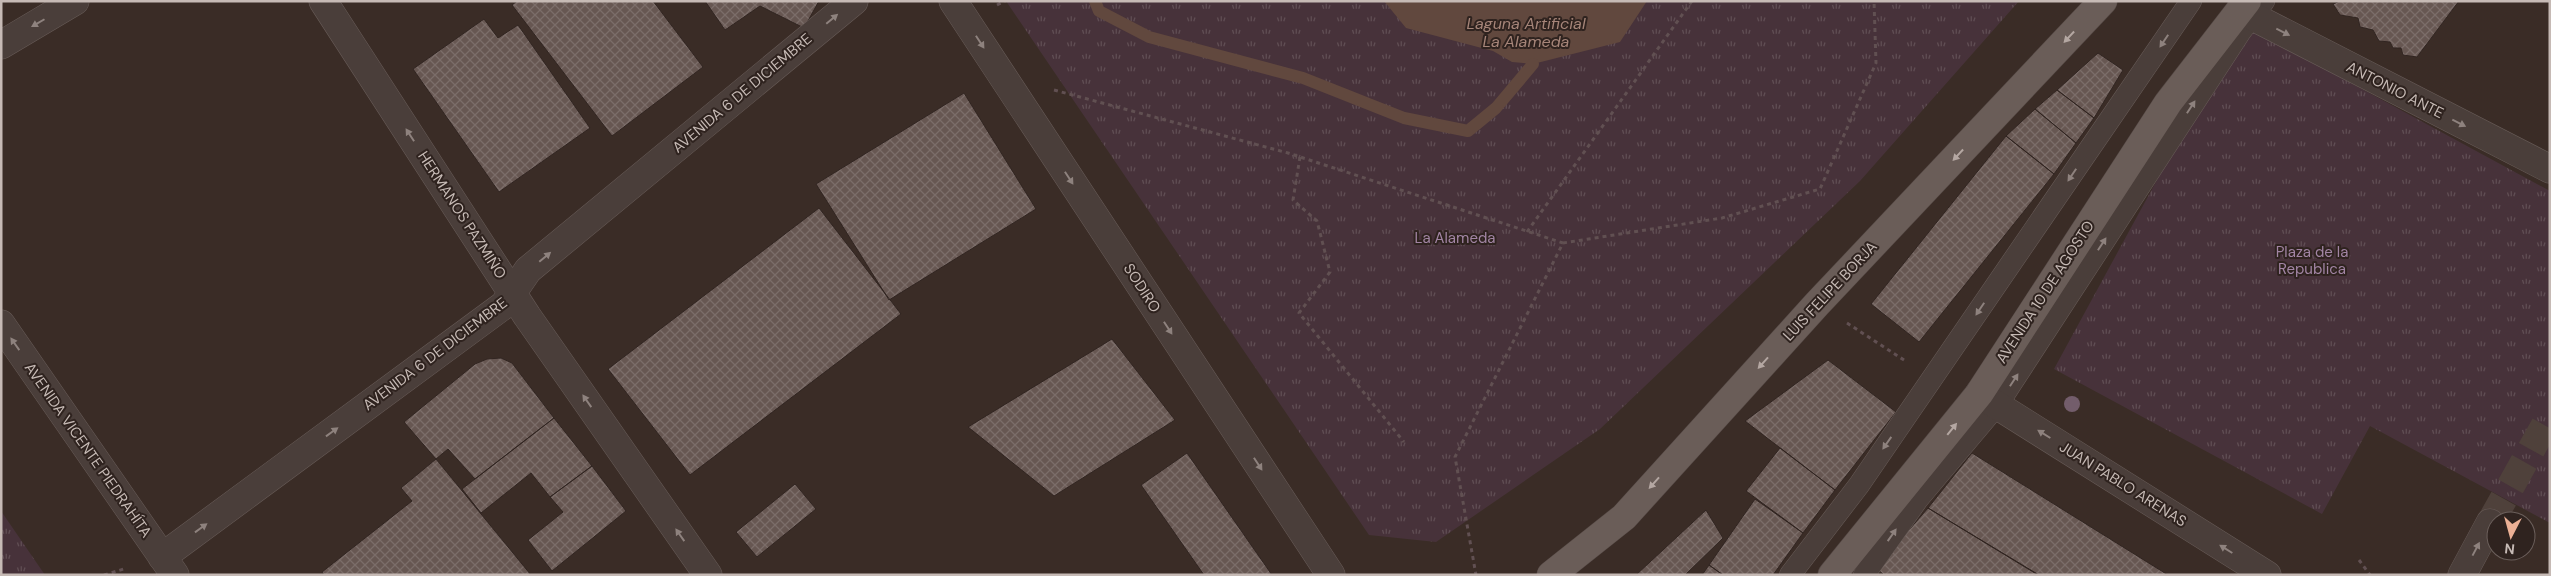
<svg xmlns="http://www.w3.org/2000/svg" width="2551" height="576" font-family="'DM Sans',sans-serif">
	<defs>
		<pattern id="grass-tufts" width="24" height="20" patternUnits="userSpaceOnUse" patternTransform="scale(1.25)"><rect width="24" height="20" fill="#47323a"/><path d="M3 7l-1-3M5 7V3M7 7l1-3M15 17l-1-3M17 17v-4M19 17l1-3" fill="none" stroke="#604e54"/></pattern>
		<pattern id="building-cross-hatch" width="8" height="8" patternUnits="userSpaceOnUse" patternTransform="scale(1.25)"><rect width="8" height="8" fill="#675752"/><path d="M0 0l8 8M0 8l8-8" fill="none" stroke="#7b6d69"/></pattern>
	</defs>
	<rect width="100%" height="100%" fill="#3a2c26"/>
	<!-- grass -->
	<path fill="url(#grass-tufts)" d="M1006,1H2019L1860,181L1600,429L1436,542L1369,535Z
		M2242,24L2550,191V523L2370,426L2322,514L2054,369Z
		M1,511L45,575H1Z"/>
	<!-- water -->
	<path fill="#61483e" d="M1384,1H1647L1620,42L1533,64L1512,62L1493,51L1406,28Z"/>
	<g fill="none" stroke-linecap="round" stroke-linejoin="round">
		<!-- stream -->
		<path stroke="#61483e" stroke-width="12" d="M1095,1L1099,11L1149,37L1303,78L1404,118L1468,131L1496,108L1533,64"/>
	</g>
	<!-- building -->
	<path fill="url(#building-cross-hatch)" stroke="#312521" d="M517,1H653L703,67L612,136L512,5Z
		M705,1H819L804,28L760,6L725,30Z
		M2340,1H2459L2417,57L2403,55L2401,48H2393L2390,42L2379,41L2373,30L2360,27L2358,18L2340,15L2333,4Z
		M484,19L498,38L518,25L590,128L499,192L413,69Z
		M2098,53L2123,70L2094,118L2057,90Z
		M2057,90L2094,118L2076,143L2035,109Z
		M964,93L1036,209L889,300L816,184Z
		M2035,109L2076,143L2054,174L2006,136Z
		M2006,136L2054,174L1919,342L1871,304Z
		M819,208L901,314L690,475L608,369Z
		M1112,339L1175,420L1054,496L968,427Z
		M501,358L512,363L554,418L475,479L448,449L436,459L404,422L475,364L487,359Z
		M1828,360L1896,412L1835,490L1745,421Z
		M554,418L592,466L550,497L531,473L481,513L462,489Z
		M1780,448L1835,490L1803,533L1746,491Z
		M1187,453L1272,575H1204L1141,485Z
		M1972,453L2168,575H2039L1928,508Z
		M436,459L531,575H324L322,572L412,501L401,488Z
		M592,466L626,511L552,571L528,540L563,512L550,497Z
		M795,484L816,509L757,557L736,532Z
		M1755,499L1803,533L1773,575H1723L1709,565Z
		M1928,508L2038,575H1884L1876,568Z
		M1706,510L1723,538L1685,575H1636Z
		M1709,565L1723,575H1702Z"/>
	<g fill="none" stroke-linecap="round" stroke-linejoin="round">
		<!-- minor-tunnel -->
		<path stroke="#4f413b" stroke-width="28" stroke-dasharray="28 14" stroke-linecap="butt" d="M2490,523L2550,416"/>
		<defs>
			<path id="service" d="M1790,575L1859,485L2191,1
				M1864,575L1918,499L1998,404L2241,31L2264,1"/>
			<path id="minor" d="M323,1L527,316L708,575
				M953,1L1331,575
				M2240,10L2550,169
				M1,45L75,1
				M1,324L175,575
				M1979,394L2267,575
				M162,557L504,305L528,270L854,1
				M2462,575L2490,523"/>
			<path id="primary" d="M1551,575L1624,517L1817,304L2103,1
				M1832,575L1979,394L2168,103L2247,1"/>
		</defs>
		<!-- service casing -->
		<use href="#service" stroke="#685c58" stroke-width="22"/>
		<!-- minor casing -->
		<use href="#minor" stroke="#685c58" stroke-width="29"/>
		<!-- primary casing -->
		<use href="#primary" stroke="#534743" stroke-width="29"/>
		<!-- path -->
		<path stroke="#615052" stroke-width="3" stroke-dasharray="4 4" stroke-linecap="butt" d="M997,5L1005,1
			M1054,90L1288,153L1563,243L1455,457L1476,575
			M1300,157L1293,200L1317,221L1330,272L1299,313L1404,442
			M1527,232L1692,1
			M1563,243L1722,218L1820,189L1876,63L1874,1
			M1847,323L1907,362
			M2359,560L2370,575
			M104,575L127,568"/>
		<!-- service -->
		<use href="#service" stroke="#4a3e3a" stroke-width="21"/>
		<!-- minor -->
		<use href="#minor" stroke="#4a3e3a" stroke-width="28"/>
		<!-- primary -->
		<use href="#primary" stroke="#6a5d58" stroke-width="28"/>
	</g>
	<!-- trees -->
	<circle fill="#735d6b" cx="2072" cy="404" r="8"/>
	<!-- one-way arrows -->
	<defs><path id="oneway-solid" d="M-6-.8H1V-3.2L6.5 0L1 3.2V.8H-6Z" transform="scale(1.25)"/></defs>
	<g fill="#8e827e">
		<use href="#oneway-solid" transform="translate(832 19) rotate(-40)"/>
		<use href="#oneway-solid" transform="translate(38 23) rotate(150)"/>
		<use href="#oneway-solid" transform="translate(2283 32) rotate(27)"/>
		<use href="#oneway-solid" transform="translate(2164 41) rotate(124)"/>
		<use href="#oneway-solid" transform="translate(980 42) rotate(57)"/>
		<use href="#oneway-solid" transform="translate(2191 107) rotate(-57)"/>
		<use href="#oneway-solid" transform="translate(2459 123) rotate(27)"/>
		<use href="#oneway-solid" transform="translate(410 135) rotate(-123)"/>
		<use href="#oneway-solid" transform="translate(2072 175) rotate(124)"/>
		<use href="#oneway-solid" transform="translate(1069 178) rotate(57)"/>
		<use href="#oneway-solid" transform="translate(2102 244) rotate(-57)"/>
		<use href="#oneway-solid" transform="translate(545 257) rotate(-40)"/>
		<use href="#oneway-solid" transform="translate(1980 309) rotate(124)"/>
		<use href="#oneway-solid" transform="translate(1168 328) rotate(57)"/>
		<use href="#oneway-solid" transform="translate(15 344) rotate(-125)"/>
		<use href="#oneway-solid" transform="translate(2014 380) rotate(-57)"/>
		<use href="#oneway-solid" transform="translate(587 401) rotate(-125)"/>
		<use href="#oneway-solid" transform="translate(332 432) rotate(-36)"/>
		<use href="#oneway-solid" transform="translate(2044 434) rotate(-148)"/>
		<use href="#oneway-solid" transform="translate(1887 443) rotate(125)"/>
		<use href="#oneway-solid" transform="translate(1258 464) rotate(57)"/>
		<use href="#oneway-solid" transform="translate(201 528) rotate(-36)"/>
		<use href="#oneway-solid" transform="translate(680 535) rotate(-125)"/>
		<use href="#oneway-solid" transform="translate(1892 535) rotate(-55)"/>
		<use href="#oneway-solid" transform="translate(2226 549) rotate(-148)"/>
		<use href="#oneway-solid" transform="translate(2476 549) rotate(-62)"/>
	</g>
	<g fill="#b4a7a2">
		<use href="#oneway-solid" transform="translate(2069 37) rotate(133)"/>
		<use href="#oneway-solid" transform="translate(1958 155) rotate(133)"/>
		<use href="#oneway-solid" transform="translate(1763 363) rotate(132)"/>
		<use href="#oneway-solid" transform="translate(1952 429) rotate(-51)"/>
		<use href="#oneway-solid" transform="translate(1654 483) rotate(132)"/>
	</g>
	<g text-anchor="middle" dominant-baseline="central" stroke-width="4" stroke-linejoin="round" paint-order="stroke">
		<!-- street labels -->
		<g font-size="15" fill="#c6bab5" stroke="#2f231f">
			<text transform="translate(2395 90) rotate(27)">ANTONIO ANTE</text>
			<text transform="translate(742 93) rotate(-40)">AVENIDA 6 DE DICIEMBRE</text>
			<text transform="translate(462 215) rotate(57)">HERMANOS PAZMIÑO</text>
			<text transform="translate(1142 288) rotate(57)">SODIRO</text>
			<text transform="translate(1830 291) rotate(-47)">LUIS FELIPE BORJA</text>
			<text transform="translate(2045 292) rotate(-57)">AVENIDA 10 DE AGOSTO</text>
			<text transform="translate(435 354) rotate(-37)">AVENIDA 6 DE DICIEMBRE</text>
			<text transform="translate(88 450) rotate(55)">AVENIDA VICENTE PIEDRAHÍTA</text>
			<text transform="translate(2123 484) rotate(32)">JUAN PABLO ARENAS</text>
		</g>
		<!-- park labels -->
		<g font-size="15" fill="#a285a4" stroke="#2f231f">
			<text x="1455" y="238">La Alameda</text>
			<text x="2312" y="252">Plaza de la<tspan x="2312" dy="17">Republica</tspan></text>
		</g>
		<!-- water labels -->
		<g font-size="16" font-style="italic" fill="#a68579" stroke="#2f231f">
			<text x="1526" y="23">Laguna Artificial<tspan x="1526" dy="18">La Alameda</tspan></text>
		</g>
	</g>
	<!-- border -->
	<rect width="2551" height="576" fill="none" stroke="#c6bab5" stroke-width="5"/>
	<!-- north arrow -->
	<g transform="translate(2511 536) rotate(186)"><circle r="24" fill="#2f231f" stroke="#6b5f5b"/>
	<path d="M0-4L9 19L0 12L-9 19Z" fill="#ebb095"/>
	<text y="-8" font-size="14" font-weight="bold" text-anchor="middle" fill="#c6bab5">N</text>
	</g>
</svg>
